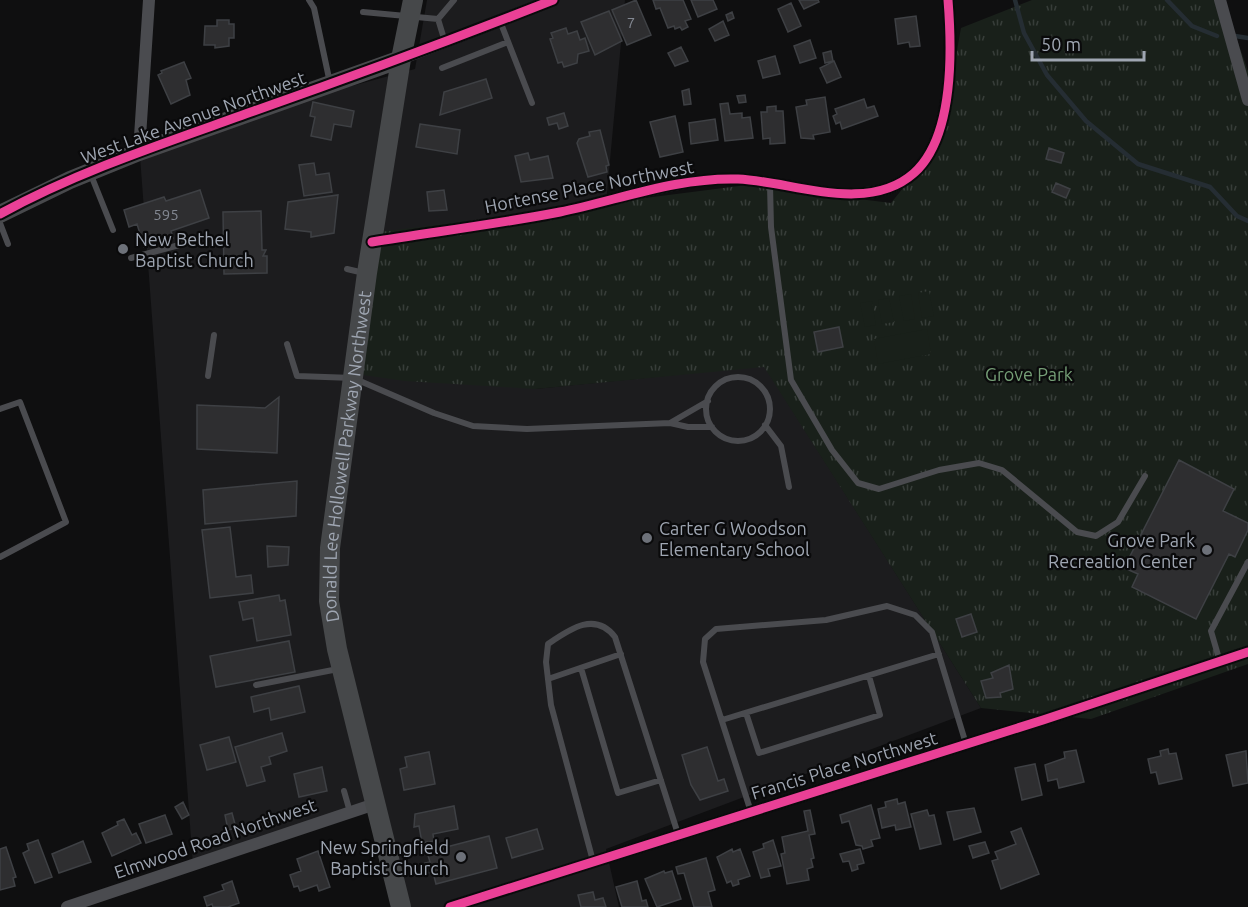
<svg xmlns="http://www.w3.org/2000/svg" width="1248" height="907" font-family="Ubuntu,sans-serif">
	<defs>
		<pattern id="park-tufts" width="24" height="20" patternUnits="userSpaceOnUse" patternTransform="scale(1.5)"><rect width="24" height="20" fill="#19201a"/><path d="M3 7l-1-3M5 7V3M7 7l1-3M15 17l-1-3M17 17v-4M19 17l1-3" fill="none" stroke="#373d39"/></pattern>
	</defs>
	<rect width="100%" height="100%" fill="#0f0f10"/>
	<!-- built -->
	<path fill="#1c1c1e" d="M427,0H625L606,203L535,389L764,366L981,708L606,849L619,907H403L380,804L193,865L139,143L415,69Z"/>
	<!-- park -->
	<path fill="url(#park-tufts)" d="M1032,0H1223L1248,71V664L1091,719L981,708L764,367L535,389L405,381L363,375L372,233L747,185L891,203L941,141L961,28Z"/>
	<!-- pitch -->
	<path fill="#19201a" d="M929,291L934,316L922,318L918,293Z
		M911,294L915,319L904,321L899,296Z
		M889,298L894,322L882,324L878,300Z
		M872,301L876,325L865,327L860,303Z
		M927,329L931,354L878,364L874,339Z"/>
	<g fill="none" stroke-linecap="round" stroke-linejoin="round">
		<!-- stream -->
		<path stroke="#252d33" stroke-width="4.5" d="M1015,0L1024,33L1047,75L1086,121L1138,164L1210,187L1237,216L1248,221
			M1167,0L1192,26L1217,36
			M1235,36L1248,38"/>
	</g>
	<!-- building -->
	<path fill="#2e2e30" stroke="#3e4044" stroke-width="1.5" d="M636,0L651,35L627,45L612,10Z
		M653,0H683L691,19L685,21L688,27L682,30L680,27L675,29L674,26L668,28L660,8L656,9Z
		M691,0H713L717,9L698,17Z
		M799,0H818L819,2L804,9Z
		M791,3L801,26L788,32L778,9Z
		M609,11L622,41L595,55L581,22Z
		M732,12L734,18L728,21L726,15Z
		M916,16L920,46L910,47L909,42L898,44L895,19Z
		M217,20H229V24H234V38H229V46L215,48V45H204L205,26H217Z
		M723,21L729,35L715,41L709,29Z
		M566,28L568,34L577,31L580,40L585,38L589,51L578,54L577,63L564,67L562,62L558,63L550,39L553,38L551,33Z
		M810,40L816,58L800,63L794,46Z
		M681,47L688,61L675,66L668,53Z
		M831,51L833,61L825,63L823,53Z
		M775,56L780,74L763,78L758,61Z
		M834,61L841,77L827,83L820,68Z
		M184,62L191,78L186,80L190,95L171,104L158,75L162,73L161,71Z
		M486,79L492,98L440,115L444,92Z
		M689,89L691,104L684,105L682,91Z
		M745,95L746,102L739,103L737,96Z
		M825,97L830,132L813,135L814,139L801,138L796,107L807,105L806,100Z
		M864,99L867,108L874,106L878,116L842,129L840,122L836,124L833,116L837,114L835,109Z
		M313,102L354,111L351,127L334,124L331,140L311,136L315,117L310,116Z
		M728,103L730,114L742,113V118L750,117L753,138L725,141L720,104Z
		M776,106V111H783L785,143L770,144V138L763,139L761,112H767V107Z
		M564,113L568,126L559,129L557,123L549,125L547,118Z
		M675,116L683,152L660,157L650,122Z
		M715,119L718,140L691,144L689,123Z
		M420,124L460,130L457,154L416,147Z
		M600,130L609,165L606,166L607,172L588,177L577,143L579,139L590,136L589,132Z
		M1049,148L1064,153L1061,163L1046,159Z
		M528,153L530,160L548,156L553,178L521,182L515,156Z
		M314,163L316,175L329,173L332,192L304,196L299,165Z
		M1056,183L1070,189L1066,198L1052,192Z
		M200,190L209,218L171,231L173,238L144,247L137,224L129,227L124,210L164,197L166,201Z
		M444,190L447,210L429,211L427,192Z
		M338,195L334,233L311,237V232L285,229L288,202Z
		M261,211L262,250H266L263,256H267V273L224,274L223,212Z
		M839,327L843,347L818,352L814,332Z
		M279,397L277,453L197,449V405L265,408Z
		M1179,460L1234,489L1223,511L1248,523V530L1235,557L1229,554L1196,619L1132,587L1138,574L1124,568Z
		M297,481L296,516L205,524L203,490Z
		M230,527L236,577L251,575L253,593L210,598L202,530Z
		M267,546L289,547L288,565L268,567Z
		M279,595L280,601L285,600L291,635L257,641L253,618L243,620L239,602Z
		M971,614L977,632L962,637L956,619Z
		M289,641L295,672L216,687L210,656Z
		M1009,665L1013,689L1000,693L1001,697L986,698L981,681L993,678L991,673Z
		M299,686L305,712L271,720L269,708L254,712L251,697Z
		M282,733L287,751L269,757L271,764L261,767L265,781L247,786L235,747Z
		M229,737L236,762L207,770L200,745Z
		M707,747L718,781L724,779L728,791L700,800L691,785L682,755Z
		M1168,749L1169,754L1176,753L1182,779L1159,784L1156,772L1151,773L1148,759L1161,756L1160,751Z
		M1076,750L1084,782L1059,788L1057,779L1048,781L1045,765L1065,758L1064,752Z
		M1246,751L1248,783L1233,786L1226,755Z
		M429,752L435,784L404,790L400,769L407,767L405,757Z
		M1035,764L1042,795L1022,800L1015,768Z
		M322,767L327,791L299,797L294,774Z
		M897,799L898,804L905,802L911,827L896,830L895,825L882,828L878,809L886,807L885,802Z
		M183,802L189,815L182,819L175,807Z
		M871,805L880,838L871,840L873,846L863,849L862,846L856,845L849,821L842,823L840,815Z
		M454,806L458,829L433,834L434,841L422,843L419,826L414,827L415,814Z
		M974,808L981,832L954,840L947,812Z
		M810,810L815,834L809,835L814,858L811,859L813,867L807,869L809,880L787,884L781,854L785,853L782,837L808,831L804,811Z
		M927,810L929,816L934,815L941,844L920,849L911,814Z
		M232,813L236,828L228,830L225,815Z
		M165,815L172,834L146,843L139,824Z
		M124,819L132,835L136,833L141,843L112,856L102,833L118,825L117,822Z
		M1021,828L1039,874L1001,889L992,861L998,859L995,852L1016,844L1011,832Z
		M537,829L543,849L512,858L506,838Z
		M489,836L497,868L436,884L433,872L428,873L425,863L430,862L427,852Z
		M38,840L52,877L35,883L23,853L29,850L27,844Z
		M773,840L781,866L768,869L770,876L761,878L753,852L764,848L763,844Z
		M83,841L91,862L59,873L52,854Z
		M985,842L989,853L973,858L969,846Z
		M6,847L16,877L13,878L15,886L0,890V849Z
		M732,849L733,852L740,849L750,876L738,880L739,884L733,886L731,881L727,883L717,857Z
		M860,849L864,863L857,865L858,869L852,871L849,861L843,862L840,854Z
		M318,851L330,887L319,891L317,885L300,891L298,886L294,887L290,875L301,871L297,859Z
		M706,858L715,890L708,892L712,907H694L684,873L678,874L676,867Z
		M664,871L665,873L672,871L681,899L657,907L645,879Z
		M232,881L239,903L228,907H213L212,904L207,906L204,897L224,890L222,885Z
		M637,881L642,901L646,900L648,907H622L616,887Z
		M593,892L595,900L603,898L606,907H581L578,895Z"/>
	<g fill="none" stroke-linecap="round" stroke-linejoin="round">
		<!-- lane -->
		<path stroke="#4a4b4f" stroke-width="6" d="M309,0L314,8L330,83
			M363,12L438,19L454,0
			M438,19L445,42
			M500,21L532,103
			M442,68L508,42
			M91,175L113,230
			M770,185L771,227L791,380L832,450L858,483L879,489L939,470L979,463L1002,470L1077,532L1096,536L1118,522L1145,476
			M0,223L8,244
			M131,258L183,244
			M347,269L364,273
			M287,344L297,376L353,378L434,413L473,426L527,429L670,423L688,427H712
			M208,376L214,335
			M706 409a32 32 0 1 1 64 0a32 32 0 1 1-64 0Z
			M0,409L20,402L66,522L0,557
			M670,423L708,401
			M765,425L781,446L789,487
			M1220,662L1211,631L1248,562
			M581,668L618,793L661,780
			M548,679L621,654
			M256,685L338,669
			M746,713L759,753L880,715L869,676
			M722,720L939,654
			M344,791L350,812
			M751,812L703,662L705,639L716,629L826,620L887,606L915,615L932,632L966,744
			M593,861L551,705L546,662L548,644C570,629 595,611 615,637L678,834"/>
		<!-- street -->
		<path stroke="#4a4b4f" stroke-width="12" d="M1220,0L1248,100
			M401,59L553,0
			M139,152L149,0
			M372,242C434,232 498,224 560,212C619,200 677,177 738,179C791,181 867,215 914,173C954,137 952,50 948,0
			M67,907L375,804
			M450,907L1043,720L1248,652"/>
		<!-- secondary -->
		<path stroke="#48494c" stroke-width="18" d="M0,214L70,180L139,152L401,59"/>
		<!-- primary -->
		<path stroke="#46484a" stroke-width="20" id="s1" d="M401,907L337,649L329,601L330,548L367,273L401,59L413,0"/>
		<defs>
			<path id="cycleway" d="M0,214C80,170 168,142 254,111C354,76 454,39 553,0
				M372,242C434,232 498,224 560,212C619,200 677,177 738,179C791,181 867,215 914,173C954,137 952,50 948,0
				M450,907L1043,720L1248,652"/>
		</defs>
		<!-- cycleway casing -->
		<use href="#cycleway" stroke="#0a0a0b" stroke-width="13"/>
		<!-- cycleway -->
		<use href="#cycleway" stroke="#ea4096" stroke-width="9"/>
	</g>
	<!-- markers -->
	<g fill="#6d7179" stroke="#0a0a0b" stroke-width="2">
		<circle cx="123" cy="249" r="6"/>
		<circle cx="647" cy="538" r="6"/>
		<circle cx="1207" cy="550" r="6"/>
		<circle cx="461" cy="857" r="6"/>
	</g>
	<g text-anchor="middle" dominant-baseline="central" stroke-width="4.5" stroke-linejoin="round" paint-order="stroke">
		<!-- number labels -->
		<g font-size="15" fill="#838892">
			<text x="631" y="22">7</text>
			<text x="166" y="214">595</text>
		</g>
		<!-- street labels -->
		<g font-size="18" fill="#9fa6b2" stroke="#0a0a0b">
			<text transform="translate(193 117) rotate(-20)">West Lake Avenue Northwest</text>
			<text transform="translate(589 186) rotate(-11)">Hortense Place Northwest</text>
			<text stroke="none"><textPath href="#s1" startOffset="460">Donald Lee Hollowell Parkway Northwest</textPath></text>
			<text transform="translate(844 765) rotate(-17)">Francis Place Northwest</text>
			<text transform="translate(215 838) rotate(-19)">Elmwood Road Northwest</text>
		</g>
		<!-- poi labels -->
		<g font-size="18" fill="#9fa6b2" stroke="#0a0a0b" text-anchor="start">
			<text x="135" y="239">New Bethel<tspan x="135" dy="21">Baptist Church</tspan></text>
			<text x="659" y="528">Carter G Woodson<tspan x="659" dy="21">Elementary School</tspan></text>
			<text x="1195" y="540" text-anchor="end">Grove Park<tspan x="1195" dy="21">Recreation Center</tspan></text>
			<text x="449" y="847" text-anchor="end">New Springfield<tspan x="449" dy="21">Baptist Church</tspan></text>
		</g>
		<!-- park labels -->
		<g font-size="18" fill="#759e76" stroke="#0a0a0b">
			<text x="1029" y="374">Grove Park</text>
		</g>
	</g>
	<!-- scale -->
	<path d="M1032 51v9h112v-9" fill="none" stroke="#9fa6b2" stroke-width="3"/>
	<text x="1041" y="51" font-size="18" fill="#9fa6b2" stroke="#0a0a0b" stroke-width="4.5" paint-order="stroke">50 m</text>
</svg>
